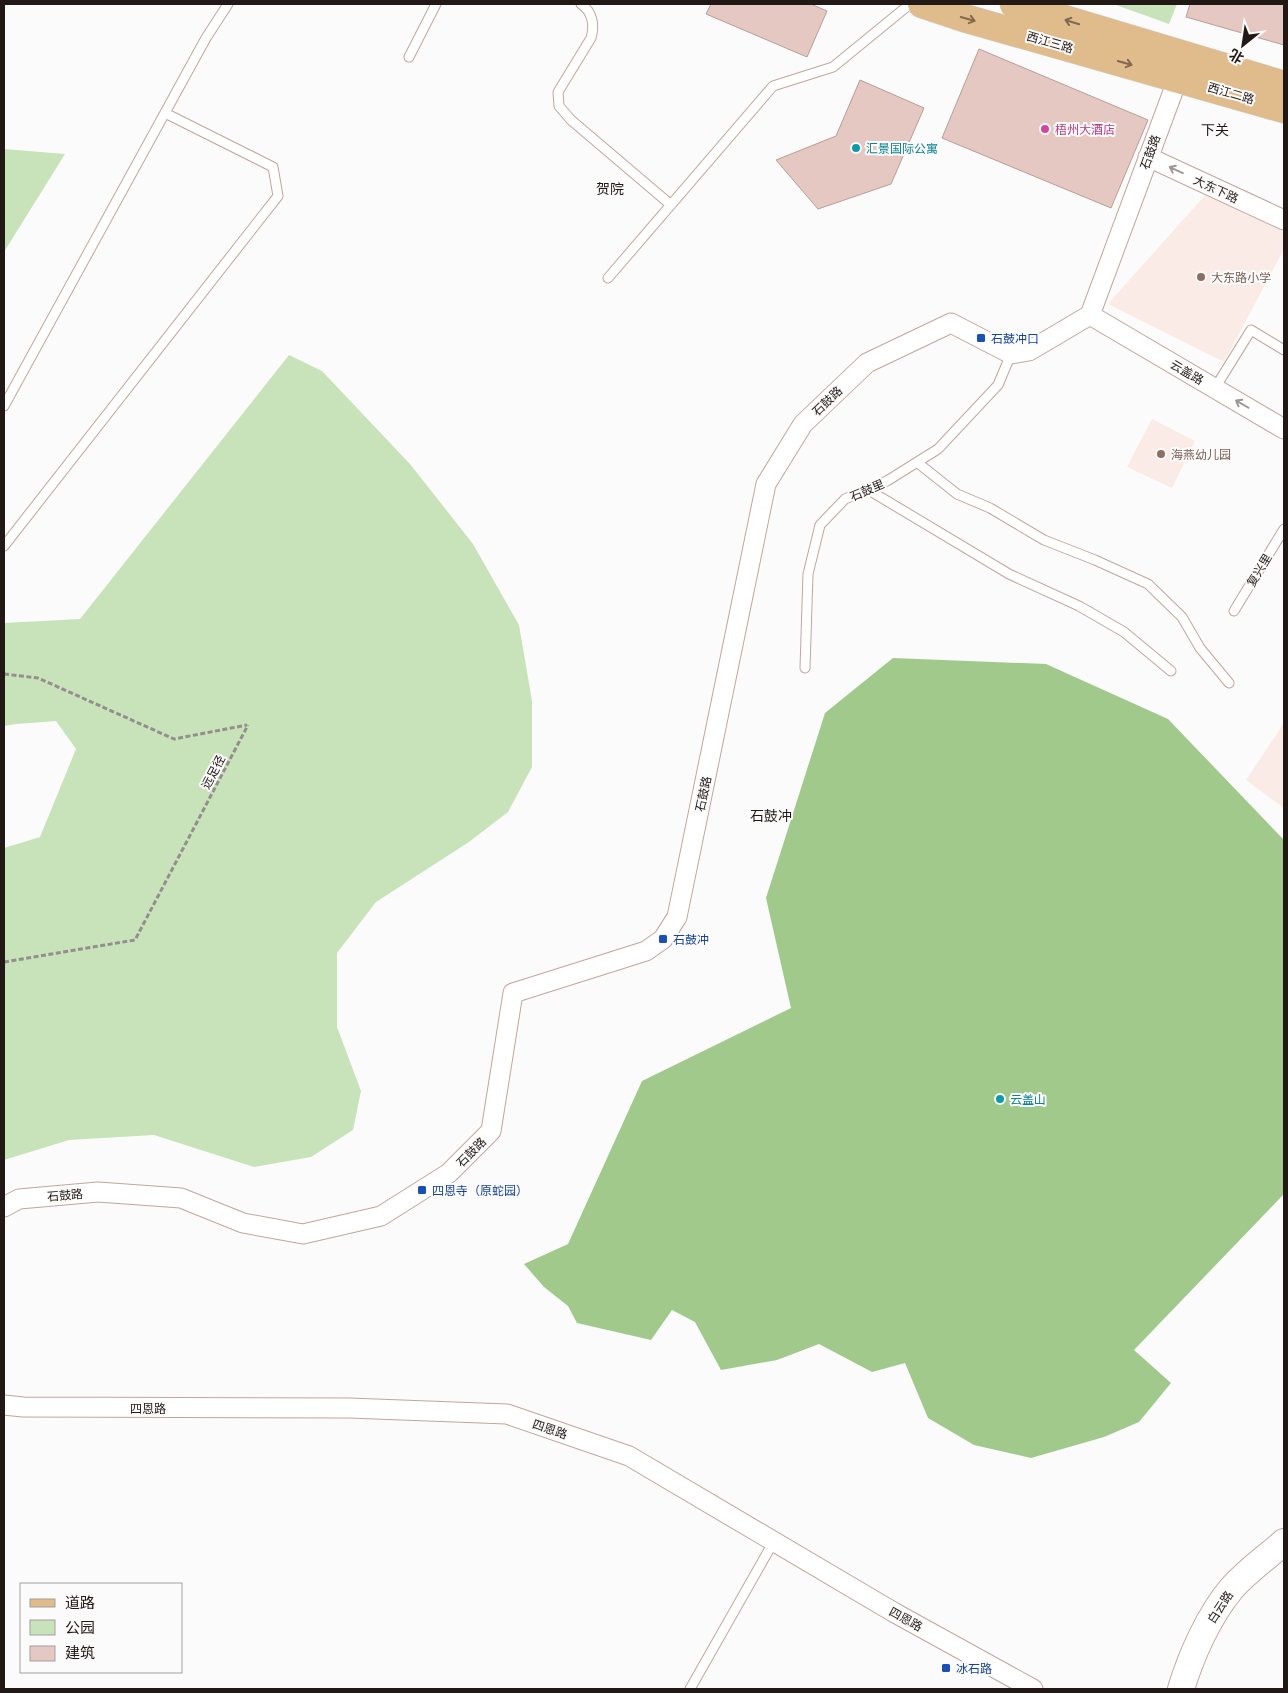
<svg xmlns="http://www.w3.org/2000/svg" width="1288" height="1693" font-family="Quicksand,'Noto Sans SC',sans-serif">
	<rect width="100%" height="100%" fill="#fbfbfb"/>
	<!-- built -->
	<path fill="#faebe6" d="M1207,193L1284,232V249L1224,362L1108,304Z
		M1152,419L1195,441L1172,488L1127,467Z
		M1284,723V808L1246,780Z"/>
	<!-- green -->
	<path fill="#c8e3ba" d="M1113,4H1177L1169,24Z
		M4,149L65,154L4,252Z
		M289,355L322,371L410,464L473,544L519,625L532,701V767L508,812L469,842L376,902L337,953V1027L361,1091L353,1130L311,1157L254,1167L154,1135L69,1140L4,1160V848L40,837L76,749L56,721L16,724L4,726V623L80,619Z"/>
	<!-- forest -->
	<path fill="#a0c98b" d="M893,658L1046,664L1168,719L1284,840V1194L1134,1350L1171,1383L1139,1422L1104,1437L1031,1458L974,1445L928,1418L905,1363L872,1372L819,1344L777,1360L721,1370L695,1322L672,1310L651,1340L577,1323L568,1306L544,1287L524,1264L568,1244L642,1081L791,1008L766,898L825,713Z"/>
	<!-- building -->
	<path fill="#e5c8c1" stroke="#b99d97" d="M711,4H811L827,11L807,57L706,14Z
		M1190,4H1284V45L1186,17Z
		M979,49L1148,120L1111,208L942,138Z
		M860,80L924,108L891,184L818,209L776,160L836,136Z"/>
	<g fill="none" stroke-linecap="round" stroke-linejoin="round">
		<defs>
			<path id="lane" d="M581,4C592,11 595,25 591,38L558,92L559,106L571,120L671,205
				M409,57L436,4
				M608,278L773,86L833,67L910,4
				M1215,388L1251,330L1284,350
				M4,406L206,38L228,4
				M918,463L957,494L990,508L1044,540L1095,560L1148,584L1182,617L1200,648L1229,683
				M867,489L1009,574L1079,606L1124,632L1171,671
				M4,546L278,196L273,167L165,113
				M1234,611L1284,529
				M805,668L808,574L820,525L845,499L887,481L938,449L998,385L1011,354
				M690,1689L774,1541"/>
			<path id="street" d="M1148,157L1284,220
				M1090,315L1284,429
				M4,1207L19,1199L98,1192L181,1198L243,1223L303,1234L381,1216L449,1173L491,1131L513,993L646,951L663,939L677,917L766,484L803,424L867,363L951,323L1011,354L1029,351L1090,315L1178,78
				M4,1405L23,1407L349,1408L507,1414L629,1456L895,1613L1033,1689"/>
			<path id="secondary" d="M1181,1689C1191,1656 1209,1615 1232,1588C1247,1571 1267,1557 1284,1542"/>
			<path id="primary" d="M922,4L964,18L1284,109
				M1014,4L1284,85"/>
		</defs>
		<!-- lane casing -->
		<use href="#lane" stroke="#c1a69c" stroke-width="11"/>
		<!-- street casing -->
		<use href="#street" stroke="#c1a69c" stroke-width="21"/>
		<!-- secondary casing -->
		<use href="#secondary" stroke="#c1a69c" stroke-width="28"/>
		<!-- primary casing -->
		<use href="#primary" stroke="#d7d5d5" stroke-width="29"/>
		<!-- path -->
		<path stroke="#948f8d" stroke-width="3" stroke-dasharray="5 2.5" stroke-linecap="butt" d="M4,674L38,678L174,739L247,725
			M4,962L135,940L248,725"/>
		<!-- lane -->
		<use href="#lane" stroke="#fff" stroke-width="9"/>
		<!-- street -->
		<use href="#street" stroke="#fff" stroke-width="19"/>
		<!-- secondary -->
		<use href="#secondary" stroke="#fff" stroke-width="26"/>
		<!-- primary -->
		<use href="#primary" stroke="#e0bb8c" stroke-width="28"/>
	</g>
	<!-- one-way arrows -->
	<defs><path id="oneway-shaft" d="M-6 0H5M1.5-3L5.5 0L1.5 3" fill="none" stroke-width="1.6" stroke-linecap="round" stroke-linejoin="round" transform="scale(1.25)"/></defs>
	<g stroke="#816a50">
		<use href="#oneway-shaft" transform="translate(968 19) rotate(16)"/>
		<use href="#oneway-shaft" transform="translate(1072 22) rotate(-163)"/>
		<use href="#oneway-shaft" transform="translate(1125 63) rotate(16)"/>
	</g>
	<g stroke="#9c9796">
		<use href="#oneway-shaft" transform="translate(1176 170) rotate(-155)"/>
		<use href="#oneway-shaft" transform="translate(1242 404) rotate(-150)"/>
	</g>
	<!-- markers -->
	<circle fill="#d1479c" stroke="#fbfbfb" stroke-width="2" cx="1045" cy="129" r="5"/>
	<g fill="#0f9aa8" stroke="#fbfbfb" stroke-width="2">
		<circle cx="856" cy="148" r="5"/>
		<circle cx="1000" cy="1099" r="5"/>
	</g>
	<g fill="#8d6e63" stroke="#fbfbfb" stroke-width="2">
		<circle cx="1201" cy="277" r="5"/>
		<circle cx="1161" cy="454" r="5"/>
	</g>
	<g fill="#1a4fb4" stroke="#fbfbfb" stroke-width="2">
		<rect x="976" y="333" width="10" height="10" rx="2.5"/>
		<rect x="658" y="934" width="10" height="10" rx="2.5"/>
		<rect x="417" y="1185" width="10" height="10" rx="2.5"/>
		<rect x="941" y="1663" width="10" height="10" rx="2.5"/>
	</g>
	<g text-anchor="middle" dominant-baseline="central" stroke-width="4" stroke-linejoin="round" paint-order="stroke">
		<!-- street labels -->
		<g font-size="12" fill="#221815" stroke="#fbfbfb">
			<text transform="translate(1050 42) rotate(16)">西江三路</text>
			<text transform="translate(1231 93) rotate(16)">西江二路</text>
			<text transform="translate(1150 152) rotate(-70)">石鼓路</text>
			<text transform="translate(1216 189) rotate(25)">大东下路</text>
			<text transform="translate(1187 372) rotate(30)">云盖路</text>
			<text transform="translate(827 401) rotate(-44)">石鼓路</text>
			<text transform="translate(867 490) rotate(-23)">石鼓里</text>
			<text transform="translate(1259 570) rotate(-59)">复兴里</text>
			<text transform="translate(213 772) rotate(-62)">远足径</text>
			<text transform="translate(703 794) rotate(-78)">石鼓路</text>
			<text transform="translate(471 1152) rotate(-45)">石鼓路</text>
			<text transform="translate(65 1195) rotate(-5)">石鼓路</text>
			<text x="148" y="1408">四恩路</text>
			<text transform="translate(550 1429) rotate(19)">四恩路</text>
			<text transform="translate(1220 1607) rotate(-57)">白云路</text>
			<text transform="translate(906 1619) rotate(29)">四恩路</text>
		</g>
		<!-- hotel labels -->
		<g font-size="12" fill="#b23c85" stroke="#fbfbfb" text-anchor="start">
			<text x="1055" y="129">梧州大酒店</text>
		</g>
		<!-- culture labels -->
		<g font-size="12" fill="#0d838f" stroke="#fbfbfb" text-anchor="start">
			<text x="866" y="148">汇景国际公寓</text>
			<text x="1010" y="1099">云盖山</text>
		</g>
		<!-- education labels -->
		<g font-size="12" fill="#785e54" stroke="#fbfbfb" text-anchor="start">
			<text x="1211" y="277">大东路小学</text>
			<text x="1171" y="454">海燕幼儿园</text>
		</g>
		<!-- transit labels -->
		<g font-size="12" fill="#164399" stroke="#fbfbfb" text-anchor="start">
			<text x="991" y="338">石鼓冲口</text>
			<text x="673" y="939">石鼓冲</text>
			<text x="432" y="1190">四恩寺（原蛇园）</text>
			<text x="956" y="1668">冰石路</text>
		</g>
		<!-- neighbourhood labels -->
		<g font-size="14" fill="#221815" stroke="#fbfbfb">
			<text x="1215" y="130">下关</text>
			<text x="610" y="189">贺院</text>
			<text x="771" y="816">石鼓冲</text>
		</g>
	</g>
	<!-- border -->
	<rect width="1288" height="1693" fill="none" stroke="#221815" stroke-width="10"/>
	<!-- legend -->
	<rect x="20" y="1583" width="162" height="90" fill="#fbfbfb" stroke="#a4a09f"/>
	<rect x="30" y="1599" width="25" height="8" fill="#e0bb8c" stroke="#a4a09f"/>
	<text x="65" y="1608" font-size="15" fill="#221815">道路</text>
	<rect x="30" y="1620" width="25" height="15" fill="#c8e3ba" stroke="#a4a09f"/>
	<text x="65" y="1633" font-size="15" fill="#221815">公园</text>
	<rect x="30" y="1646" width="25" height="15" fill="#e5c8c1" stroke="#a4a09f"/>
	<text x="65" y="1658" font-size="15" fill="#221815">建筑</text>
	<!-- north arrow -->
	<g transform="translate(1243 45) rotate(210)" stroke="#fbfbfb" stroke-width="4" paint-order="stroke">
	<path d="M0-4L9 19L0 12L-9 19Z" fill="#221815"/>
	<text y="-8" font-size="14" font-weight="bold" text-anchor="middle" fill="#221815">北</text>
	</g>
</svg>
